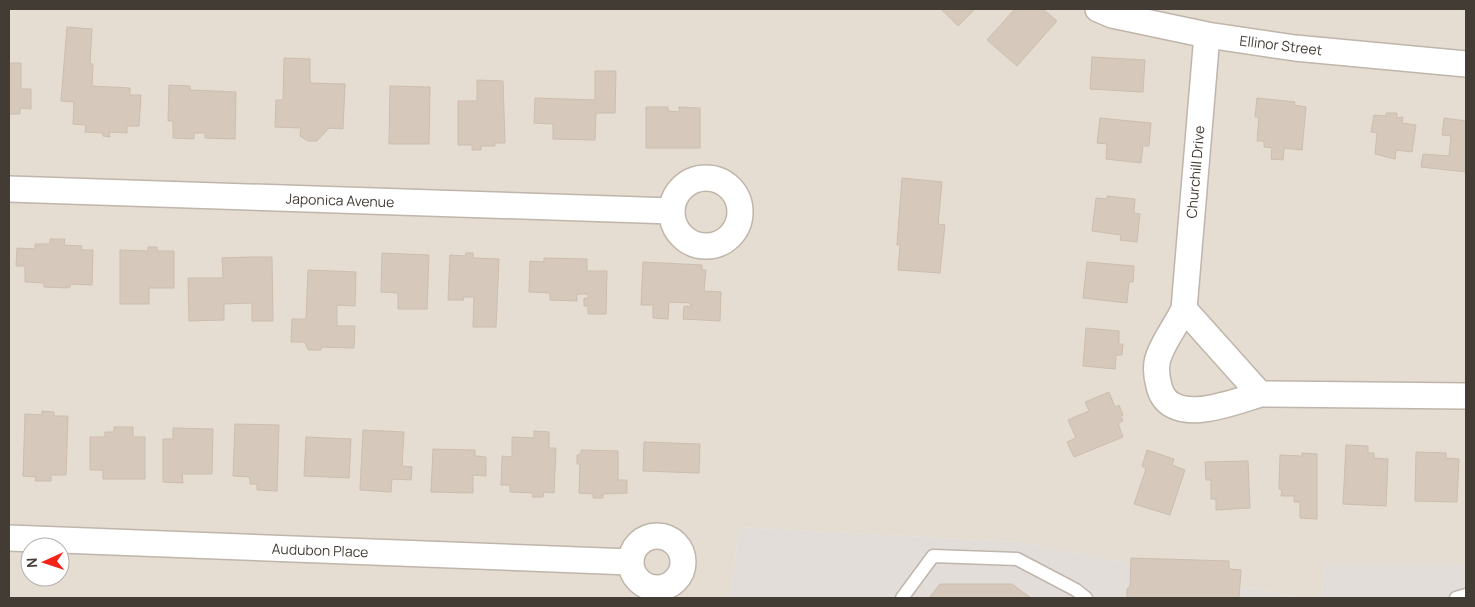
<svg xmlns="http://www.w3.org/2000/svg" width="1475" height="607" font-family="Manrope,sans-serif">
	<rect width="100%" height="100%" fill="#f1ece4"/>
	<!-- residential -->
	<path fill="#e5ddd2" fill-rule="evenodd" d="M9,9H1466V563H1324L1322,598H1301L1020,542L739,527L730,598H9ZM30,547H60V577H30Z"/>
	<!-- industrial -->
	<path fill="#e3ddd9" d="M739,527L1020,542L1301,598H730Z
		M1324,563H1466V598H1322Z"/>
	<!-- building -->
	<path fill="#d6c9bc" stroke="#cdbdad" d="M941,9H975L958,26Z
		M1015,9H1043L1057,21L1017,66L987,40Z
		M67,27L92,29L90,64H93L92,86L130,88V95H141L139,126H127V133L109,132L110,137L103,136V133L85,132L86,125L73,124L74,102L61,101Z
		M1092,57L1145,60L1143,92L1090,89Z
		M284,58L310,59V83L345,84L343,129L329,128L317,141H308L300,136L301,128L275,127L276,100H283Z
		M9,63H21V89H31V109L20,108V114H9Z
		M595,71H616L615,113H596L595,140L553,139V124L534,123L535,98L595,100Z
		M477,80L503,81L505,143H495V146H481V150H472V145H458V101H477Z
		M169,85L190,86V90L236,92L235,139L205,138V133H194V139L173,138V121H168Z
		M390,86L430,87L429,144H389Z
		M1257,98L1295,102L1294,105L1306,107L1302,150L1284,148L1283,160L1271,159L1272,148L1264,147V141H1257L1259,117H1255Z
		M646,107H668V111L679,112V107L700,108V148H646Z
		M1386,113H1397V118L1403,117L1402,123L1416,125L1412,152L1396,150L1395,159L1375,154L1377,133L1371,132L1374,115L1386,116Z
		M1100,118L1151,123L1149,146H1143L1141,163L1106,159L1107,144L1097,143Z
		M1444,118L1466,121V172L1421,167L1423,154L1449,156L1451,136L1442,135Z
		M902,178L942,182L938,224L945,225L940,273L898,270L900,245H897Z
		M1107,196L1135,199L1134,213L1140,214L1137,242L1120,240L1121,235L1092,231L1096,198L1107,199Z
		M50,239H65L64,245L82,246L81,250H93L92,285L71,284L70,287L68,288L44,287V283L25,282V266H16L17,248L35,249V244H50Z
		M148,247H157V251H174V288H149V304H120V250L148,251Z
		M382,253L429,255L427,309H398V293L381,292Z
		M466,253H473V258L499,259L496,327H473L474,297H463L464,300H448L450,255L466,256Z
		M250,257H272L273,321H252V303L224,304V320L189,321L188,278H223L222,258Z
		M544,258L587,259V271H607L606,314H588V306H584V298L588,299V294H577V301L550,300V293L529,292L530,261L544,262Z
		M643,262L702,265V270H706L704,291L721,292L720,321L683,319L684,306L690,307L691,303L669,302L668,319L653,318V305H641Z
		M1087,262L1134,266L1133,282H1129L1127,303L1083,298Z
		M308,270L356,272L355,306L337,305V326H355L354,348L321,347V350H308L305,342H291L292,319H306Z
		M1086,328L1119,331V344H1123L1122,355H1116L1115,369L1083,366Z
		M1109,392L1115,407L1119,405L1123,415L1121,416L1123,421L1118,423L1123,437L1074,457L1067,442L1076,438L1068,420L1089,411L1085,402Z
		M42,411L54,412V416H68L66,475H51V481H35L36,477L23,476L25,414L42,415Z
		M235,424L279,425L277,491L257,490V484H250V477L233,476Z
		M114,427H133V437H145V479H103V470H90V437H105V432H114Z
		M173,428L213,429L212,474H182L183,483L163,482V439H173Z
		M363,430L404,432L402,466L412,467L411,480L392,479L391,492L360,490Z
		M534,431L549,432V448H556L554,493L544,492L543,497H532L533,493L510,492V485H501L502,456L512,457V437L534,438Z
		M306,437L351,439L349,478L304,476Z
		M644,442L700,444L699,473L643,471Z
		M1346,445L1368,446V453H1374V458L1388,459L1386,506L1343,504Z
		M433,449L475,450V456L486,457V476L473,475V493L431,492Z
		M581,450L618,451V480H627V493L603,494V498H593V494L579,493L580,464H577V455L581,454Z
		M1147,450L1174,459L1172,465L1185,470L1170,515L1134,504L1146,469L1142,466Z
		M1416,452L1446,453V458L1459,459L1457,502L1415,501Z
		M1302,453L1317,454V519L1300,518V502H1294V496H1281L1282,490L1279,489L1280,455L1302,456Z
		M1248,461L1250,508L1216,510V499H1211V480H1206L1205,462Z
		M1131,558L1229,561V569L1241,570L1239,598H1127V589L1130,586Z
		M940,584H1012L1031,598H929Z"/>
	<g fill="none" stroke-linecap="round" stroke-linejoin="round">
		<defs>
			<path id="lane" d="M902,598L933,556L1017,559L1076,590L1086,598
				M1456,598L1466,595"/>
			<path id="street" d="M1098,9L1112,15L1207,35L1295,48L1466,64
				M1207,35L1184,309L1260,394L1466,396
				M672 212a34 34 0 1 1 68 0a34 34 0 1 1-68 0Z
				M9,189L672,211
				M1184,309C1177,324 1166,338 1160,353C1155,363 1156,375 1159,386C1169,429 1234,402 1260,394
				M631 562a26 26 0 1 1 52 0a26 26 0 1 1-52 0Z
				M9,538L630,562"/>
		</defs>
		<!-- lane casing -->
		<use href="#lane" stroke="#bfb5aa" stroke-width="15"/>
		<!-- street casing -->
		<use href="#street" stroke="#bfb5aa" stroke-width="28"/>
		<!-- lane -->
		<use href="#lane" stroke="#fff" stroke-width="12"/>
		<!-- street -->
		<use href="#street" stroke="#fff" stroke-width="25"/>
	</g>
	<g text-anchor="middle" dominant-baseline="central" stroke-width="4" stroke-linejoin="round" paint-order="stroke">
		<!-- street labels -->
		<g font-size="14" fill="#433c34" stroke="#fff">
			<text transform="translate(1281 45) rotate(7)">Ellinor Street</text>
			<text transform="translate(1195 172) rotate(-85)">Churchill Drive</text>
			<text transform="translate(340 200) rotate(2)">Japonica Avenue</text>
			<text transform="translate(320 550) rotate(2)">Audubon Place</text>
		</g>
	</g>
	<!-- border -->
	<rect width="1475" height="607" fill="none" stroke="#433c34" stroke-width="20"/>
	<!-- north arrow -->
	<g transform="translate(45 562) rotate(267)"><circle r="24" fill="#ffffff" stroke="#b4b1ae"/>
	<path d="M0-4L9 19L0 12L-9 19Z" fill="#f42218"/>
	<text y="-8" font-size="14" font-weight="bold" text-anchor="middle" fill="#433c34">N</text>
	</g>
</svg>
